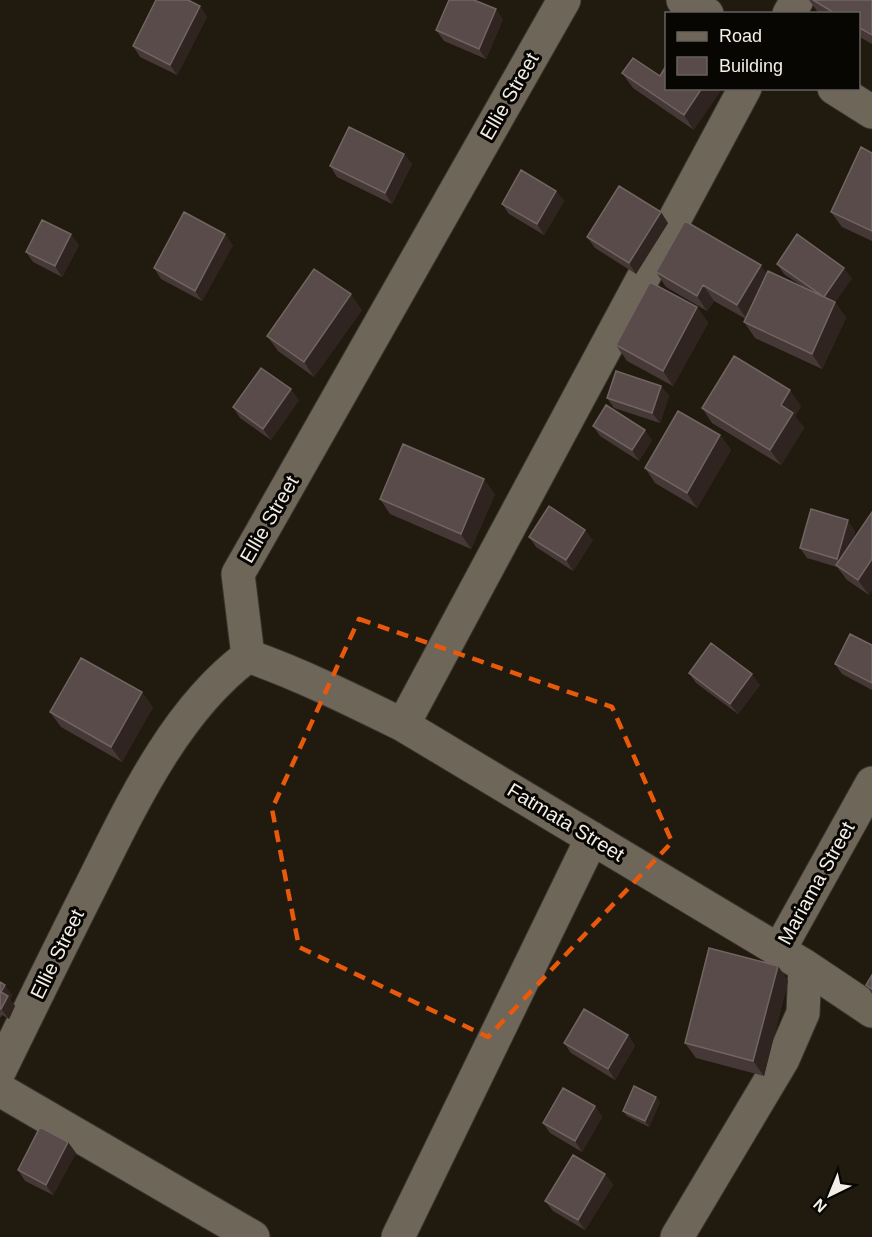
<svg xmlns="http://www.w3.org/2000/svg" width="872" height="1237" font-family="Helvetica,sans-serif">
	<rect width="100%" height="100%" fill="#211b0f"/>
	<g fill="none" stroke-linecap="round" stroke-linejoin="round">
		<defs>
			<path id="minor" d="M683,0L707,14
				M789,14L797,0
				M834,88L872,112
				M248,656C302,675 352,700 403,725L805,966L872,1011
				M403,725L745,88
				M778,952L872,783
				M0,1070C30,1009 60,947 91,886C131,806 175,710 248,656L238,574L564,0
				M0,1090L253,1237
				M398,1237L592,838
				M677,1237L783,1059L803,1013L805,966"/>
		</defs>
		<!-- minor casing -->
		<use href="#minor" stroke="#39352f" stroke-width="35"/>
		<!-- minor -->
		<use href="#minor" stroke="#6e6659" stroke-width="33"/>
	</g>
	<!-- wall -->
	<path fill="#463836" d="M809,0H872V44L858,36V14H821L817,11Z
		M200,6L207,17L177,75L140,57L133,46Z
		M503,19L486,59L444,41L436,30Z
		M622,73L660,76L694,130L633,88Z
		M872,153V241L842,227L831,212Z
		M404,154L412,164L392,204L337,177L330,166Z
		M556,191L564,201L544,235L509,214L502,204Z
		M668,223L636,274L595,248L587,237Z
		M79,245L62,277L33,262L26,252Z
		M233,245L202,301L161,279L154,268Z
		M777,264L852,278L835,302L846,318L822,369L755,338L744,322L746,319L714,301L707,311L666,287L656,272L767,273L803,287L784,274Z
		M697,307L708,323L673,386L627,361L616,345Z
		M362,310L314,377L278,351L267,336Z
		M661,386L669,396L660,423L614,408L607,398Z
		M299,400L271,440L240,418L233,407Z
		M801,406L795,416L804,428L781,465L712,423L702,408Z
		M593,426L652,440L639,461L600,436Z
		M720,435L731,450L697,508L655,483L645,468Z
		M495,494L471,549L390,514L380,499Z
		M855,531L852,542L869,595L847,580L837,567L807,558L800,548Z
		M529,537L593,540L573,571L536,547Z
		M872,645V690L842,674L835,664Z
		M689,673L760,685L738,714L696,683Z
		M153,707L122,762L61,727L50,712Z
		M778,966L788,981L764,1076L696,1058L685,1043Z
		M0,982L12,995L10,999L15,1006L9,1019L2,1015L0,1018Z
		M866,985L872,989V994Z
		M628,1035L635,1046L615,1080L571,1053L564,1043Z
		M660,1102L649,1127L627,1116L623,1111Z
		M595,1106L602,1117L582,1152L550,1133L543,1123Z
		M76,1153L53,1195L25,1181L18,1170Z
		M605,1174L613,1185L585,1230L553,1211L545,1201Z"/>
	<!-- shaded-wall -->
	<path fill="#2f241f" d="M200,6L207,17L177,75L170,65Z
		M496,9L503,19L486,59L479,49Z
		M702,88H723L694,130L684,115Z
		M404,154L412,164L392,204L385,193Z
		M556,191L564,201L544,235L537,224Z
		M661,212L668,223L636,274L629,263Z
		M71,234L79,245L62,277L55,266Z
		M225,234L233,245L202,301L195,291Z
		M761,265L771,280L748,321L737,305Z
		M844,268L852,278L831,308L824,297Z
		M703,285L714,301L707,311L697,296Z
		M351,294L362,310L314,377L304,362Z
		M835,302L846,318L822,369L812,354Z
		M697,307L708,323L673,386L663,371Z
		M661,386L669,396L660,423L652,413Z
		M291,389L299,400L271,440L263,429Z
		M790,390L801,406L795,416L804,428L781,465L770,450L781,405Z
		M645,430L652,440L639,461L632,450Z
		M720,435L731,450L697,508L687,493Z
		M484,479L495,494L471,549L461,534Z
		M848,520L855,531L844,569L837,559Z
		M585,530L593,540L573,571L566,560Z
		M872,559V590L869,595L858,580Z
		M752,674L760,685L738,714L730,704Z
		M142,692L153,707L122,762L111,747Z
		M778,966L788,981L764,1076L753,1061Z
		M5,985L12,995L10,999L15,1006L9,1019L1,1009V992Z
		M628,1035L635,1046L615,1080L608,1069Z
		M656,1097L660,1102L649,1127L645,1121Z
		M595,1106L602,1117L582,1152L575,1141Z
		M68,1142L76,1153L53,1195L46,1185Z
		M605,1174L613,1185L585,1230L578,1220Z"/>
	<!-- building -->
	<path fill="#594b49" stroke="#716562" stroke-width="1.5" d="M156,0H188L200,6L170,65L133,46Z
		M449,0H474L496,9L479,49L436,30Z
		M813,0H872V35L858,27V14H836Z
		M633,58L660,76L666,66V88H702L684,115L622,73Z
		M349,127L404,154L385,193L330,166Z
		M861,147L872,153V231L831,212Z
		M521,170L556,191L537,224L502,204Z
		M619,186L661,212L629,263L587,237Z
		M184,212L225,234L195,291L154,268Z
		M42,220L71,234L55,266L26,252Z
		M685,221L761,265L737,305L703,285L697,296L656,272Z
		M797,234L844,268L824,297L777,264Z
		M314,269L351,294L304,362L267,336Z
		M768,271L835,302L812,354L744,322Z
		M650,282L697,307L663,371L616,345Z
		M734,356L790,390L781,405L793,413L770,450L702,408Z
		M261,368L291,389L263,429L233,407Z
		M616,371L661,386L652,413L607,398Z
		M606,405L645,430L632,450L593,426Z
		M678,411L720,435L687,493L645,468Z
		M403,444L484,479L461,534L380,499Z
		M549,506L585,530L566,560L529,537Z
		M811,509L848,520L837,559L800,548Z
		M872,512V559L858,580L836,565Z
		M850,634L872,645V683L835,664Z
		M711,643L752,674L730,704L689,673Z
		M81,658L142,692L111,747L50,712Z
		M709,948L778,966L753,1061L685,1043Z
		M872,975V989L866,985Z
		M0,982L5,985L1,992L8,996L1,1009L0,1008Z
		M584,1009L628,1035L608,1069L564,1043Z
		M634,1086L656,1097L645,1121L623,1111Z
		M563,1088L595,1106L575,1141L543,1123Z
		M40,1127L68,1142L46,1185L18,1170Z
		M573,1155L605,1174L578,1220L545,1201Z"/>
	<!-- marked area -->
	<path fill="none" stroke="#e8590c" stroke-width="4.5" stroke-dasharray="12 8" stroke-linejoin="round" d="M359,619L612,707L672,842L488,1037L299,947L272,809Z"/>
	<g text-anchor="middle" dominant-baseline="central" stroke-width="6" stroke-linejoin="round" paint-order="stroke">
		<!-- street labels -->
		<g font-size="20" fill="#f3efe7" stroke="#080603">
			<text transform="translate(509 96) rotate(-60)">Ellie Street</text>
			<text transform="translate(269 519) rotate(-60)">Ellie Street</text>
			<text transform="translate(566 822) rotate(31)">Fatmata Street</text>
			<text transform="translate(816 883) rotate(-61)">Mariama Street</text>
			<text transform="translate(57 954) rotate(-64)">Ellie Street</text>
		</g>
	</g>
	<!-- legend -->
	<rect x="665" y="12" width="195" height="78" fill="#080603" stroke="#66635e" stroke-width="1.5"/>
	<rect x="677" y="32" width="30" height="9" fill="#6e6659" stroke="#66635e" stroke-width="1.5"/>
	<text x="719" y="42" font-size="18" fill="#f3efe7">Road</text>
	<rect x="677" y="57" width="30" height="18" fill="#594b49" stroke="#66635e" stroke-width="1.5"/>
	<text x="719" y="72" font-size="18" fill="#f3efe7">Building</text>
	<!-- north arrow -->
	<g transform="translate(830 1195) rotate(223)" stroke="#080603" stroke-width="4.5" paint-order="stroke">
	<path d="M0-4.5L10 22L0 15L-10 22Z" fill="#f3efe7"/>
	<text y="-9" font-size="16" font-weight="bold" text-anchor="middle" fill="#f3efe7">N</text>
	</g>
</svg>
